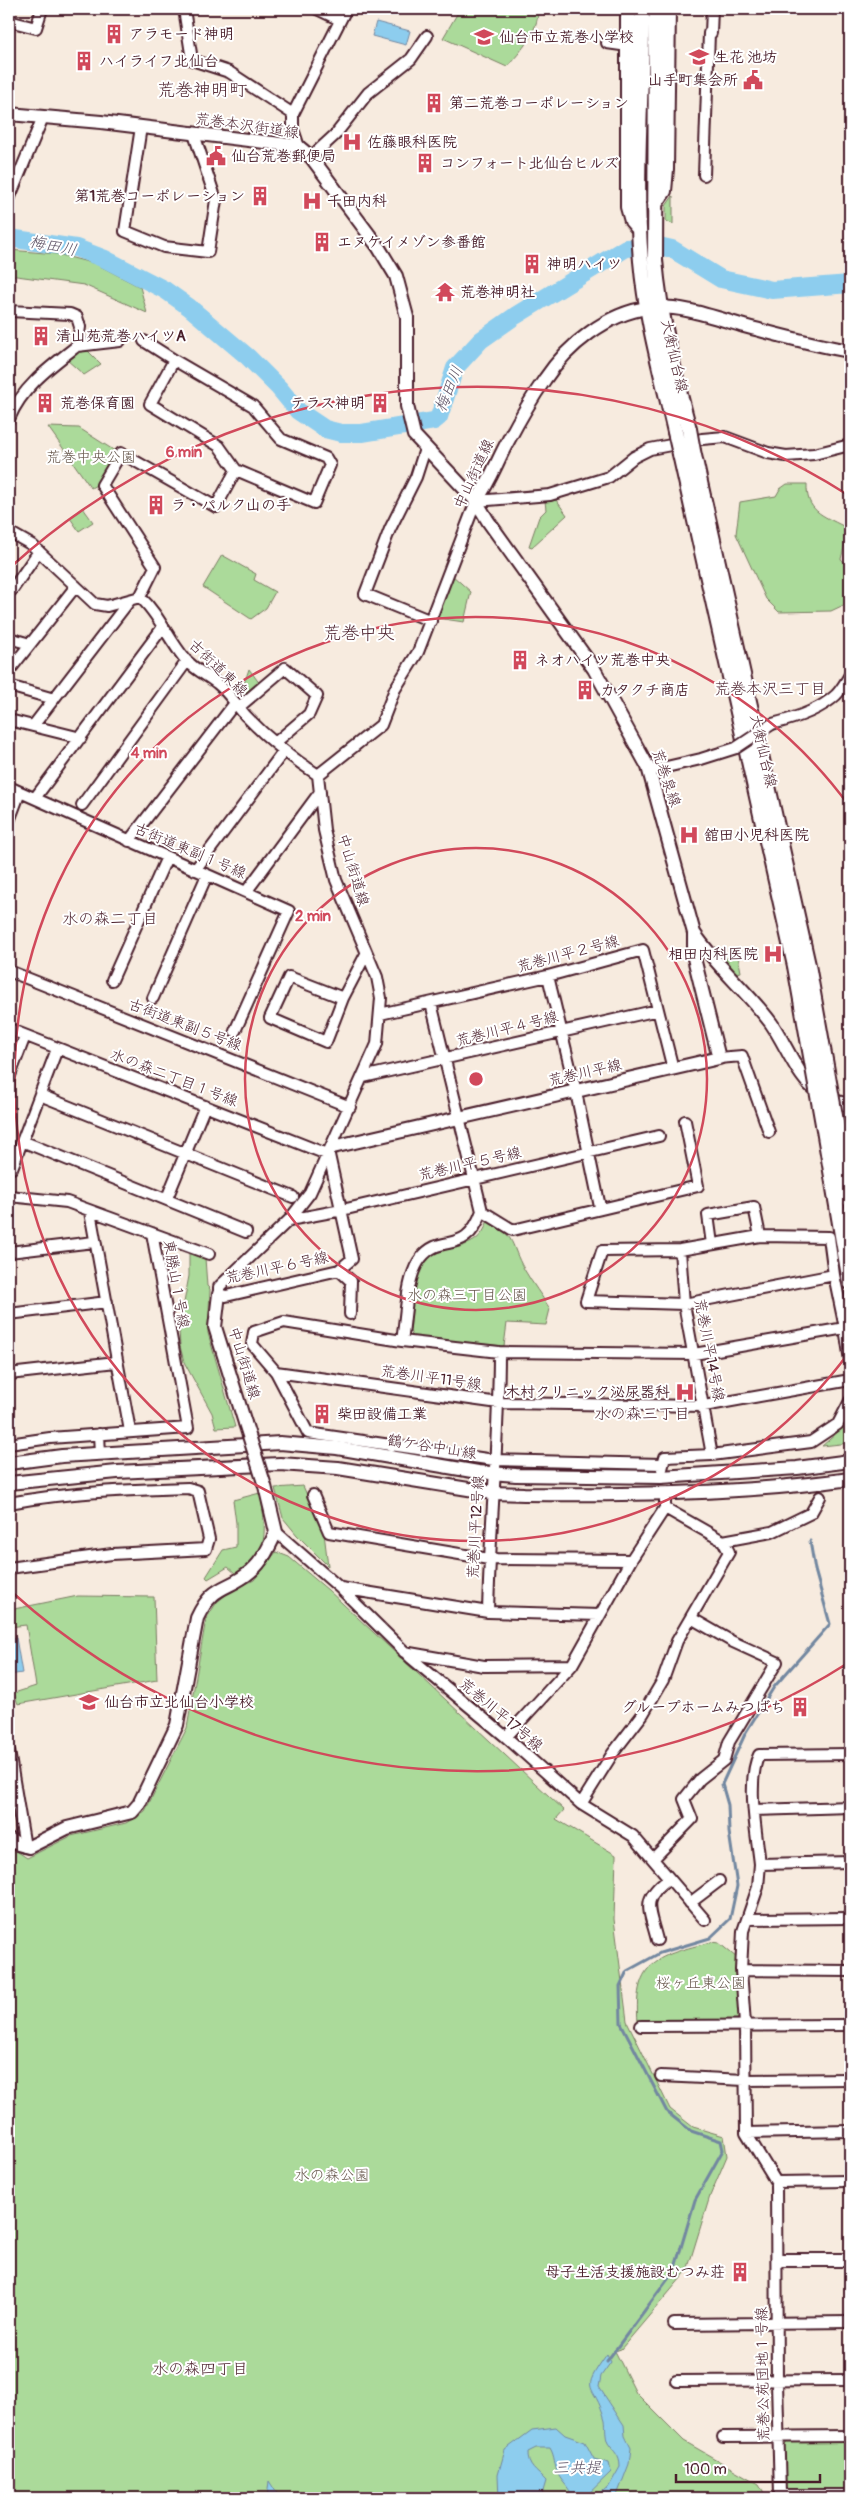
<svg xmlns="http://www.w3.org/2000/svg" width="859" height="2507" font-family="Pangolin,'Klee One',sans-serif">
	<rect width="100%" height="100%" fill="#f7ebdf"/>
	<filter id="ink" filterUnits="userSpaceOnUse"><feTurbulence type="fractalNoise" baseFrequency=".02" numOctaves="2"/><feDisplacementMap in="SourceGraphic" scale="10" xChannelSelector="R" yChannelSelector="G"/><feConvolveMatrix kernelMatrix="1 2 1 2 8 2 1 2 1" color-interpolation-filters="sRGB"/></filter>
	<g filter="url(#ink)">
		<!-- green -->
		<path fill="#abda9a" stroke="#7a7c62" d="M460,9H538C539,31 521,51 507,67L443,38Z
			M673,196V224L666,221V206Z
			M9,250L57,254L96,264L140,287L147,313L84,285L9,275Z
			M81,348L86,349L101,364L84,375L67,360Z
			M48,427L79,428L115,451L100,483L91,488Z
			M787,484H807C806,511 822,515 843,526L847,536L841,559L850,567V602L831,611L779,612L766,599L736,534L740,502L776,496L780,489Z
			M556,500L567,515L532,547L529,546L539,517L546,510L545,501Z
			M83,508L93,522L79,531L70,518Z
			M222,555L256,574L254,580L275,592L266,608L251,619L203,587Z
			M452,575L471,592L464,622L437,618Z
			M249,669L260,684L243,699H239Z
			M738,956L741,972L737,973L723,959Z
			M488,1220C517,1237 510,1244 524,1269C532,1283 542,1296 550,1309L546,1325L507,1323L504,1346L413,1338L410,1331C413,1311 411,1283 422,1266C439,1238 477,1259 488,1220Z
			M189,1253L205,1258L207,1286L210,1289L208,1333L235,1427L216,1428L212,1413L184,1362L180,1346L179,1329L189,1276Z
			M850,1415V1443L822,1446L845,1426Z
			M303,1486L324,1533L328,1566L297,1535L283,1518L275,1488Z
			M260,1493C266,1527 271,1556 236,1574L228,1567L208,1579L206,1577L223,1550L236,1547V1523L233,1500Z
			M276,1552L289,1557L328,1590L564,1810L556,1819L616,1855L614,1919L627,2021L670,2109L693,2127L724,2136L727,2156L710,2196L687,2271L621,2349L615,2351L636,2393L684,2441L759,2484L767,2498H9V1846L27,1858L71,1836L126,1823L145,1811L187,1728L206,1619L217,1602L231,1591L254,1580Z
			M78,1596L154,1597L157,1680L18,1704L14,1693L36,1686L26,1625L9,1627V1610Z
			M711,1942L719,1943L737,1958L739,2019L638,2022C633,1959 659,1956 711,1942Z
			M789,2441L850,2442V2492L789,2491L784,2488L782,2447Z"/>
		<!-- water -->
		<path fill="#8dcdee" stroke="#7287a0" d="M376,22L410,31L406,45L372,36Z
			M16,1638L22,1673L9,1675V1639Z
			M607,2354L611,2362L601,2376L599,2387L624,2425L625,2436L631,2448L629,2464L616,2498H590L608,2488L620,2467C620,2455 614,2452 608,2443C605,2437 606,2427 605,2420C594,2380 578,2395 607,2354Z
			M556,2427L565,2435L585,2442L594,2459L609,2463L611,2472L584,2498H572C571,2488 562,2483 558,2474C554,2465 555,2456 550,2448H536L528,2452C527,2467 537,2471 546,2481L541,2498H499L498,2475L505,2450L532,2430Z
			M269,2481L280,2498H267Z"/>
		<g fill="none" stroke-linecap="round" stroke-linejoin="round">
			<!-- stream -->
			<path stroke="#7287a0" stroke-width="3" d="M607,2361L674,2271L695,2200L723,2150L721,2141L691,2131L667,2112L621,2023L620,1986L627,1971L660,1953L710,1938L730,1919L737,1886L729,1832L728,1805L722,1784L746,1732L774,1687L830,1624L815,1570L810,1541"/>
			<!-- river -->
			<path stroke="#8dcdee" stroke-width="18" d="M9,238L76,248L105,259L165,290L189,307L248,357L279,388L298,411L325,429L341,433H362L434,421L439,417L455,368L481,340L515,316L626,248L659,246L672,249L721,279L772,290L850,284"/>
			<defs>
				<path id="minor" d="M184,9L192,60L229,72L293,114
					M317,9L340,20
					M9,21L36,28L42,9
					M711,33L712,9
					M607,43L628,46
					M141,127L125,231L164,247L208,252L216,200L194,134
					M299,147L293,129V114L346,9
					M311,157L335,135L368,93L411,59L427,36
					M704,175L709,33
					M9,199L43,117
					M9,311L70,314L77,317L80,327L77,346C50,367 22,387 9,419
					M144,341L174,360
					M77,346L120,341
					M425,449L416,477L390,529L365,594L431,621
					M9,532L32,545L95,604L107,606L140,597C159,614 168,639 185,659C195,670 207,675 218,684C229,693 237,706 246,716C268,739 292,758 318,775
					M9,589L12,590L39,551
					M140,597L155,567L102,485L121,453L216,507L236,470L219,446L150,404L174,360L253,406L281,439L326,458L330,465L314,503L236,470
					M9,638L30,644
					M9,671L76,586
					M9,686L54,699
					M239,707L285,668L317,696L309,714L275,743
					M9,720L81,738
					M772,724C793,719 820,710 836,695C842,689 846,681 850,675
					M33,726L130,600
					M649,771L701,759L736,748
					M9,787L246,892L320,792
					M35,798L163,627
					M82,805L187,661
					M9,821L20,792
					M129,841L235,703
					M195,870L284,751
					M9,971L350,1107
					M548,976L576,1092L600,1207
					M112,980L167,857
					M153,998L207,875
					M343,998L326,1042L270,1018L289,977L343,998L366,954
					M431,1003L482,1211
					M380,1014L548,976L643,950L673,1069
					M9,1029L329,1155L352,1259L339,1270L226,1296L219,1294V1287L224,1282L289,1220L310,1193L377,1044L381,998L377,977L336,880L324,830L318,775L381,725L395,689L418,652L476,501L550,495L609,477L634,457L650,449L702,439L725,437L768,453L786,456L814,454L850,445
					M235,1031L289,911L246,892
					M719,1058L742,1056L769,1132
					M363,1077L658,1010
					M9,1078L25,1036
					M40,1095L293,1197
					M22,1141L246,1232
					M12,1168L57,1049
					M9,1196L67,1202L209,1254
					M167,1198L205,1106
					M482,1211L513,1230L698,1186L685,1121
					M90,1212L130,1431
					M289,1220L342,1210L659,1136
					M712,1244L708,1215L754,1207L760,1236
					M680,1250L684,1304L712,1455
					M9,1252L94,1242
					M339,1270L351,1281L350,1314
					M9,1314L107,1302
					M845,1328L850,1361
					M402,1341C406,1317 406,1276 421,1258C442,1231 465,1258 482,1211
					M276,1372L499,1403L704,1406L850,1380
					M9,1374L116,1362
					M99,1434L100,1454
					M9,1444L50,1438L188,1428L152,1233
					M662,1464L494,1460L308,1433L276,1372L252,1344L254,1332L284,1322L402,1341L499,1352L694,1354L845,1328L834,1275L684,1304L586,1301L602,1251L680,1250L760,1236L829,1237L834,1275
					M662,1469L665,1457L712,1455L811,1442L838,1424L850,1401
					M313,1495L329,1532L489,1559L631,1560
					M9,1503C68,1492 128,1490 188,1488L198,1491L209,1539L206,1549L112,1554L9,1568
					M276,1532L340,1588L411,1658L506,1737L581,1804L633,1836L705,1920
					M723,1541L772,1532L811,1513L820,1497
					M341,1588L488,1612L600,1615
					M488,1612C490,1526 499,1439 499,1352
					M404,1652L484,1666L572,1665
					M506,1737L572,1665L631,1560L665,1508V1494
					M9,1751L25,1847
					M581,1804L613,1753L643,1714L663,1680L677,1641L729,1552L723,1541L665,1508
					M754,1810L850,1807
					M653,1859L692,1819L684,1799L700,1779L724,1760L729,1742L777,1662L733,1642L691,1618
					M760,1864C757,1835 746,1781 759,1755L850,1754
					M690,1903L719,1881
					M748,1919L850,1918
					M657,1940C649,1908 640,1900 669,1878
					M741,1970L743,1931L758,1887L760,1864L850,1862
					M850,1971L741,1970L745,2024L746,2133L776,2182L850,2181
					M641,2026L850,2025
					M661,2076L745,2080L850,2079
					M746,2133L850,2131
					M776,2182L777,2382L780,2495H850
					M674,2324L850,2322
					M676,2381L850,2380
					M723,2437L850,2436"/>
				<path id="tertiary" d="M9,114L101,122L289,145L299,147L311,157L379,248L396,276L407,317V406L414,435L476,501L488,521L594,669L648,767L694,933C716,966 747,991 771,1023C785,1043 795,1071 813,1088C824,1097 836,1103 850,1105
					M476,501C491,480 496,463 508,441C519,420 531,399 545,379C567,346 607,313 648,308C680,304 713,317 744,326C779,335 814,345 850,351
					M333,1147L719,1058L694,958V933
					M219,1294L215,1327L245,1423
					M9,1463L62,1456L280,1443L337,1448L478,1472L516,1475L661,1477L797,1468L850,1461
					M9,1483L117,1472L280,1464L338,1468L493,1493L524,1494C633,1495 742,1494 850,1479
					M9,1839L18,1844L29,1847L67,1828L132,1812L139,1804L177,1725L197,1618C214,1582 227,1592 251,1571C263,1561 270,1545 276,1532L265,1486
					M778,2260H850"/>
				<path id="secondary" d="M628,9V207L632,221L638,228
					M642,17C642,98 634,180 641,261C646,319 662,375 675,432
					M656,18L655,260C660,317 674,373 689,429
					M655,204L664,191L666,169L668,9
					M693,451L808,965
					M680,454L795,966
					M836,1121L850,1200
					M823,1124L850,1282"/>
			</defs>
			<!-- minor casing -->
			<use href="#minor" stroke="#4a1f2b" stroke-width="14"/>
			<!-- tertiary casing -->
			<use href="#tertiary" stroke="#4a1f2b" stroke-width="16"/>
			<!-- secondary casing -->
			<use href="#secondary" stroke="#4a1f2b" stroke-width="18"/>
			<!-- minor -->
			<use href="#minor" stroke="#fff" stroke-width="10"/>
			<!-- tertiary -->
			<use href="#tertiary" stroke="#fff" stroke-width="12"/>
			<!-- secondary -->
			<use href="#secondary" stroke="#fff" stroke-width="14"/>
			<defs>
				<path id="minor-bridge" d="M736,748L772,724"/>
				<path id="tertiary-bridge" d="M245,1423L265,1486"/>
				<path id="secondary-bridge" d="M689,429L693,451
					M675,432L680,454
					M808,965L836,1121
					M795,966L823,1124"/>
			</defs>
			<!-- minor-bridge casing -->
			<use href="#minor-bridge" stroke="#4a1f2b" stroke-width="14" stroke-linecap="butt"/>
			<!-- tertiary-bridge casing -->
			<use href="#tertiary-bridge" stroke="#4a1f2b" stroke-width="16" stroke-linecap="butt"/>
			<!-- secondary-bridge casing -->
			<use href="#secondary-bridge" stroke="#4a1f2b" stroke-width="18" stroke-linecap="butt"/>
			<!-- minor-bridge -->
			<use href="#minor-bridge" stroke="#fff" stroke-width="10"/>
			<!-- tertiary-bridge -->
			<use href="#tertiary-bridge" stroke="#fff" stroke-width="12"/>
			<!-- secondary-bridge -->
			<use href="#secondary-bridge" stroke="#fff" stroke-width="14"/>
		</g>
	</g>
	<!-- distance rings -->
	<g fill="none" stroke="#d1495b" stroke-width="2.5">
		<circle cx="476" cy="1079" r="231"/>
		<path d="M850 1351A462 462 0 1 1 850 807"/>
		<path d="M848 1663A692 692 0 0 1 13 1593M13 565A692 692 0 0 1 848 495"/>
	</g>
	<!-- icons -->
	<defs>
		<symbol id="building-bare" viewBox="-9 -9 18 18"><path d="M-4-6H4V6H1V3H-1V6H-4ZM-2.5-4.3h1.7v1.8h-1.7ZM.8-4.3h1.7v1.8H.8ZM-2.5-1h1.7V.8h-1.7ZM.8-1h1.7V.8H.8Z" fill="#d1495b" stroke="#fff" stroke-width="2.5" paint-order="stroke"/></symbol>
		<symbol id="school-bare" viewBox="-9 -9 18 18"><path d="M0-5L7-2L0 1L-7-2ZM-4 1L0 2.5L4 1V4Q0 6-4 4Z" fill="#d1495b" stroke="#fff" stroke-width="2.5" paint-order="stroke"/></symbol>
		<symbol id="civic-bare" viewBox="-9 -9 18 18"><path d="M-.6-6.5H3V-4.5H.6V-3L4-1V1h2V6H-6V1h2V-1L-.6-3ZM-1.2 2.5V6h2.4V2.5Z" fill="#d1495b" stroke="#fff" stroke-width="2.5" paint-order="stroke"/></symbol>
		<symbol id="hospital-bare" viewBox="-9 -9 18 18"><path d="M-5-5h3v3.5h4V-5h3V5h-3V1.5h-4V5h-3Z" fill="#d1495b" stroke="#fff" stroke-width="2.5" paint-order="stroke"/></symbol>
		<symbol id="temple-bare" viewBox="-9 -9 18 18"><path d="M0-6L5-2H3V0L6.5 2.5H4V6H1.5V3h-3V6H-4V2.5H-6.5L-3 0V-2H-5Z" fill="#d1495b" stroke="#fff" stroke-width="2.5" paint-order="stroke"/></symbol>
	</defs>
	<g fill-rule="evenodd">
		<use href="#building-bare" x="100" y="20" width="28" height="28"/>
		<use href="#school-bare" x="470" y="23" width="28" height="28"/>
		<use href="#school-bare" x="685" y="43" width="28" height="28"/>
		<use href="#building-bare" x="70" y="47" width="28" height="28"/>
		<use href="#civic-bare" x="739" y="66" width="28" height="28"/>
		<use href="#building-bare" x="420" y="89" width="28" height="28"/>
		<use href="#hospital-bare" x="338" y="128" width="28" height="28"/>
		<use href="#civic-bare" x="202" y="142" width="28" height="28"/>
		<use href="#building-bare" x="411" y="149" width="28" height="28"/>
		<use href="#building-bare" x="246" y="182" width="28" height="28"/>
		<use href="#hospital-bare" x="298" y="187" width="28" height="28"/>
		<use href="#building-bare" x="308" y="228" width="28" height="28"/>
		<use href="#building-bare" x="518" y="250" width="28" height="28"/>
		<use href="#temple-bare" x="431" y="278" width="28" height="28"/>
		<use href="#building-bare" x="27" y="322" width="28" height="28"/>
		<use href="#building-bare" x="31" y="389" width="28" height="28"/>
		<use href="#building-bare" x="366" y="389" width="28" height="28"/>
		<use href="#building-bare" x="142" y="491" width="28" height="28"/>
		<use href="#building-bare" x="506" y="646" width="28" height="28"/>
		<use href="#building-bare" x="571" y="676" width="28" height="28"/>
		<use href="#hospital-bare" x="675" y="821" width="28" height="28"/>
		<use href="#hospital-bare" x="759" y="940" width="28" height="28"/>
		<use href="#hospital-bare" x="671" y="1378" width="28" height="28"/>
		<use href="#building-bare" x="308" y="1400" width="28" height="28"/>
		<use href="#school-bare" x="75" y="1688" width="28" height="28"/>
		<use href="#building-bare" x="786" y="1693" width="28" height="28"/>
		<use href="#building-bare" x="726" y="2258" width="28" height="28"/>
	</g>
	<g text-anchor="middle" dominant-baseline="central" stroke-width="4" stroke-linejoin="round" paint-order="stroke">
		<!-- poi labels -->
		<g font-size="15" font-weight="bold" fill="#4a1f2b" stroke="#fff" text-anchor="start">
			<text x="129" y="34">アラモード神明</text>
			<text x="499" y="37">仙台市立荒巻小学校</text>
			<text x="714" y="57">生花 池坊</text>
			<text x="99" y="61">ハイライフ北仙台</text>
			<text x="738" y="80" text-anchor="end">山手町集会所</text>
			<text x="449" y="103">第二荒巻コーポレーション</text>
			<text x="367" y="142">佐藤眼科医院</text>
			<text x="231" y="156">仙台荒巻郵便局</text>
			<text x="440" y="163">コンフォート北仙台ヒルズ</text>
			<text x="245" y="196" text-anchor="end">第1荒巻コーポレーション</text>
			<text x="327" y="201">千田内科</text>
			<text x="337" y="242">エヌケイメゾン参番館</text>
			<text x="547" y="264">神明ハイツ</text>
			<text x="460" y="292">荒巻神明社</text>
			<text x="56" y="336">清山苑荒巻ハイツA</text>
			<text x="60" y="403">荒巻保育園</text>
			<text x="365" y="403" text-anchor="end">テラス神明</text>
			<text x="171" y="505">ラ・パルク山の手</text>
			<text x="535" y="660">ネオハイツ荒巻中央</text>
			<text x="600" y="690">カタクチ商店</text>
			<text x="704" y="835">舘田小児科医院</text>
			<text x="758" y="954" text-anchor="end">相田内科医院</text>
			<text x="670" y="1392" text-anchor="end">木村クリニック泌尿器科</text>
			<text x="337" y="1414">柴田設備工業</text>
			<text x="104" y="1702">仙台市立北仙台小学校</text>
			<text x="785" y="1707" text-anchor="end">グループホームみつばち</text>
			<text x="725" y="2272" text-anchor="end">母子生活支援施設むつみ荘</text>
		</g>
		<!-- street labels -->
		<g font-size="15" fill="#4a1f2b" stroke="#fff">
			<text transform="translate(247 126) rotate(8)">荒巻本沢街道線</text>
			<text transform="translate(674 356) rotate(77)">大衡仙台線</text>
			<text transform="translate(474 474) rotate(-65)">中山街道線</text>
			<text transform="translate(218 668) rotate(44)">古街道東線</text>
			<text transform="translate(763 751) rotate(77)">大衡仙台線</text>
			<text transform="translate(666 778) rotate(71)">荒巻泉線</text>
			<text transform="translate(190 851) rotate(23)">古街道東副１号線</text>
			<text transform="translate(353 870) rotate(73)">中山街道線</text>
			<text transform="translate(568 954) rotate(-15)">荒巻川平２号線</text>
			<text transform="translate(185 1025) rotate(21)">古街道東副５号線</text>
			<text transform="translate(507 1029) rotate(-14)">荒巻川平４号線</text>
			<text transform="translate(585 1073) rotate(-13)">荒巻川平線</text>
			<text transform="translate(174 1078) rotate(21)">水の森二丁目１号線</text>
			<text transform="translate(470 1164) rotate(-13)">荒巻川平５号線</text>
			<text transform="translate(277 1268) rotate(-12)">荒巻川平６号線</text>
			<text transform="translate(176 1284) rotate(80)">東勝山１号線</text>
			<text transform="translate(709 1350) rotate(79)">荒巻川平14号線</text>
			<text transform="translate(244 1363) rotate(73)">中山街道線</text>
			<text transform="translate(431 1378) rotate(8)">荒巻川平11号線</text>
			<text transform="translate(432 1447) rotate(9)">鶴ケ谷中山線</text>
			<text transform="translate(476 1527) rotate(-87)">荒巻川平12号線</text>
			<text transform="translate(501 1715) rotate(40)">荒巻川平17号線</text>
			<text transform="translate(763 2374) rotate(-91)">荒巻公苑団地１号線</text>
		</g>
		<!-- park labels -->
		<g font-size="15" fill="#67574c" stroke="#fff">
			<text x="91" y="457">荒巻中央公園</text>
			<text x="467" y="1295">水の森三丁目公園</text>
			<text x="701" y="1983">桜ヶ丘東公園</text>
			<text x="332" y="2175">水の森公園</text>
		</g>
		<!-- water labels -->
		<g font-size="16" font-style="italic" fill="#5e5366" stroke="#fff">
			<text transform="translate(53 246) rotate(11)">梅田川</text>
			<text transform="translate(449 389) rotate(-67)">梅田川</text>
			<text x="577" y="2468">三共提</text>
		</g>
		<!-- neighbourhood labels -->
		<g font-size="16" fill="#4a1f2b" stroke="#fff">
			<text x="770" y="689">荒巻本沢三丁目</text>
			<text x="110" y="919">水の森二丁目</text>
			<text x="642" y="1414">水の森三丁目</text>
			<text x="200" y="2369">水の森四丁目</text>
		</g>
		<!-- quarter labels -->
		<g font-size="18" fill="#4a1f2b" stroke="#fff">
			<text x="202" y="90">荒巻神明町</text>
			<text x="359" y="633">荒巻中央</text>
		</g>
	</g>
	<circle cx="476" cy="1079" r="8" fill="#d1495b" stroke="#fff" stroke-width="2.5"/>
	<g font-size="15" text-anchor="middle" font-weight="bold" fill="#d1495b" stroke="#fff" stroke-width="4" stroke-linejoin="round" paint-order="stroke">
		<text x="184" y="457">6 min</text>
		<text x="149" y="758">4 min</text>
		<text x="313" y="921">2 min</text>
	</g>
	<!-- margin -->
	<rect width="859" height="2507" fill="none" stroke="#fff" stroke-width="30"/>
	<rect x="15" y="15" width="829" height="2477" fill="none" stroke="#4a1f2b" stroke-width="2" filter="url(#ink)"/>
	<!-- scale -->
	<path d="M676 2474v8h144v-8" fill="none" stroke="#4a1f2b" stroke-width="2.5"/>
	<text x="684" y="2474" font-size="15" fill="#4a1f2b" stroke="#ffffff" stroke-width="4" paint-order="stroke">100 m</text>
</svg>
